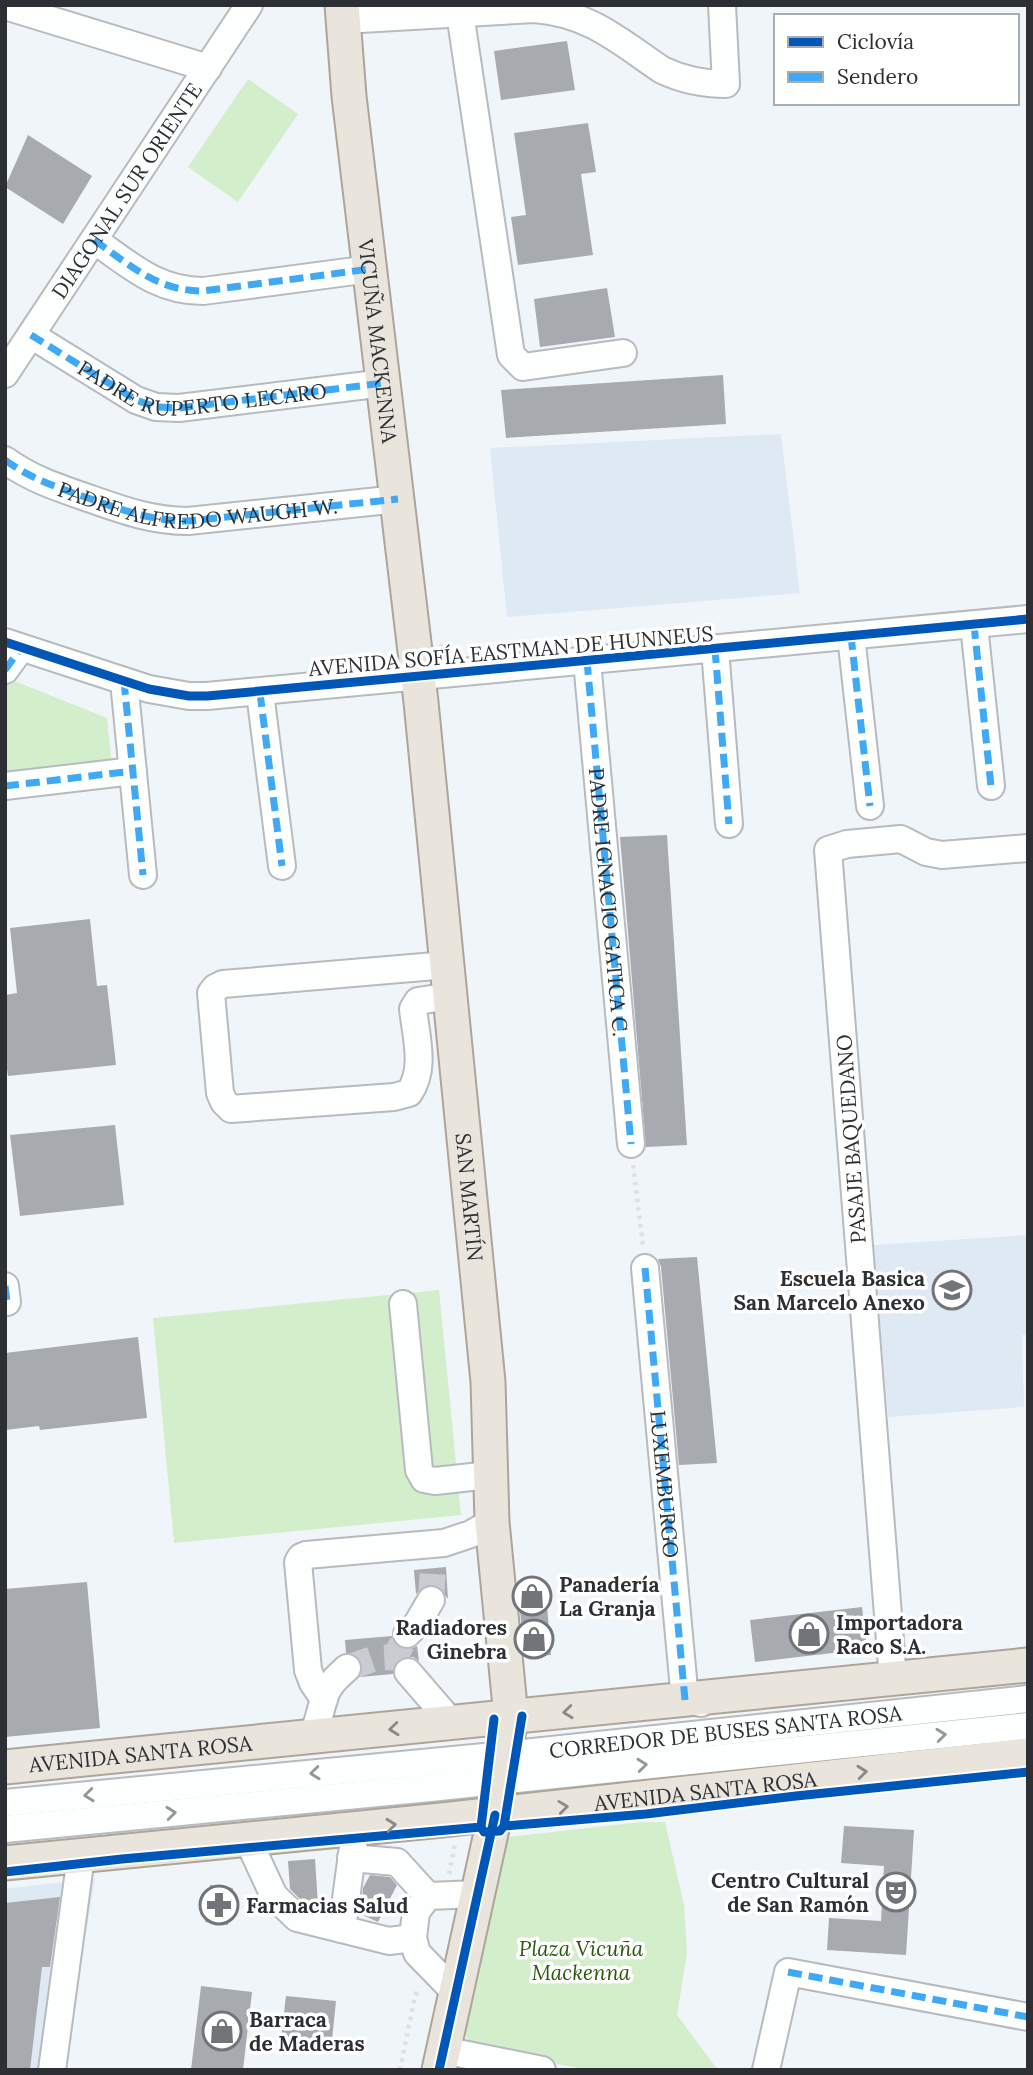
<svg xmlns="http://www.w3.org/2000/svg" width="1033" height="2075" font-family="Lora,serif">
	<rect width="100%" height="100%" fill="#f0f5fa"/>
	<!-- built -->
	<path fill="#dfe9f3" d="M781,434L800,593L507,617L490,448Z
		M1028,1235V1335H1022L1024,1407L888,1417L873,1245Z
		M95,1878L64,2070H5V1889Z"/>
	<!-- green -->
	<path fill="#d2eecb" d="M248,79L298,114L238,202L188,167Z
		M7,678L107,718L112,767L5,780V681Z
		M439,1290L461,1515L174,1543L153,1318Z
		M642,1822H665L684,1905L687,1953L677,2015L718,2070H591L480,2051C471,2044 465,2039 463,2027L507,1837Z"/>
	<!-- building -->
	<path fill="#a7abaf" d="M567,41L575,90L501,100L494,51Z
		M588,123L596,172L581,174L593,255L518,265L511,217L526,215L514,133Z
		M28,135L92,176L63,224L5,187Z
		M607,288L615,337L540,347L534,299Z
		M723,375L726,424L506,438L501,390Z
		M667,835L687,1145L646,1147L620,837Z
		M90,919L97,986L107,985L116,1065L8,1076L5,1054V995L17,993L10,928Z
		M115,1125L124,1205L20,1216L10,1135Z
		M697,1257L717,1463L679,1465L661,1267L658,1259Z
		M138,1337L147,1418L40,1430L39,1426L5,1430V1353Z
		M446,1567L448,1599L439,1587L432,1584L423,1587L416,1594L414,1570Z
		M545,1580L551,1655L525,1657L517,1583Z
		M87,1582L100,1728L5,1737V1589Z
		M862,1607L867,1649L755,1662L750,1620Z
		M392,1636L395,1645L402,1649H410L417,1646L419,1661L413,1657H404L397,1661L393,1666V1674L360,1677L362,1672V1664L358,1657L352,1653H346L345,1640Z
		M844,1826L914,1830L906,1955L827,1950L829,1918L881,1921L884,1866L841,1863Z
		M315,1859L318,1905H311L305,1904L290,1889L288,1861Z
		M370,1875L390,1877L397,1885L378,1922L360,1914L363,1888Z
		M210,1885L233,1888L228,1925L205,1922Z
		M60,1897L50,1967H42L30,2070H5V1903Z
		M201,1986L252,1992L243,2070H191Z
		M286,1996L336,2001L331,2050L280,2046Z"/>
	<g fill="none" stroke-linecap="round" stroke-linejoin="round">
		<!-- minor-tunnel -->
		<path stroke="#c9cdd2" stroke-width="26" stroke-dasharray="26 13" stroke-linecap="butt" d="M431,1600L433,1568
			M347,1668L376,1658L395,1657L407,1634"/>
		<defs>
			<g id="minor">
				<path d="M5,6L208,68"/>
				<path d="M460,13L511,355L523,367L623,353"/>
				<path d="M343,20L534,9C589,13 619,41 662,70C683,80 703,84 726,84L722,5"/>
				<path d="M94,240C130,265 157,291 203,291L370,269"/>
				<path id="s1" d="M31,335L136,400L156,407L179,408L384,383"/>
				<path id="s2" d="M5,374L249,5"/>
				<path d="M5,460C31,479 59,488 88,498C122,510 152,521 188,521L398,499"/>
				<path d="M974,625L991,786"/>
				<path d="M851,636L870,806"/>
				<path d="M5,642L149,689L189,696H207L1028,619"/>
				<path d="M715,649L729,824"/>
				<path d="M587,661L631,1144"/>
				<path d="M5,670L21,648"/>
				<path d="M124,681L143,875"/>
				<path d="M260,693L282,866"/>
				<path d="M5,786L133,771"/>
				<path d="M447,965L223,984L215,988L211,993L220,1093L224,1102L231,1109L394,1097L409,1093C426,1069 416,1037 413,1009L418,1001L450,996"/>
				<path d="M645,1268L685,1700L701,1703"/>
				<path d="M5,1286L7,1302H5"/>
				<path d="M403,1304L419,1470L424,1479L435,1481L490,1475"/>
				<path d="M407,1634L417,1624L431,1600"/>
				<path d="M408,1672L452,1723"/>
				<path d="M893,1679L828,850L847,844L901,839L926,852L942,855L1028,848"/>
				<path d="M324,1699L313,1683L308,1670L298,1562L301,1557L306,1555L444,1543L471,1534L492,1522"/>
				<path d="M311,1737C319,1723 319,1714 324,1699C327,1686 337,1677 347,1668"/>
				<path id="s3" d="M5,1803L505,1755L1028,1699"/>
				<path d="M5,1829L430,1788L1028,1726"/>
				<path d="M248,1840L274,1896L297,1918L389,1941L413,1938"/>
				<path d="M351,1858L397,1862L428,1896"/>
				<path d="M342,1929L354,1839L349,1830"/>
				<path d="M456,1993L417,1953L413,1938L416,1912L428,1896L478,1894"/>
				<path d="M443,2050L542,2070"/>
				<path d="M52,2070L81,1856"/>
				<path d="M766,2070L788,1972L1028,2017"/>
			</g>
			<g id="major">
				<path id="s4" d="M342,5L349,96L421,702L488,1382L492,1522L511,1717L495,1815L439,2070"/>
				<path id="s5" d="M5,1767L1028,1665"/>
				<path id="s6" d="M5,1863L442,1820L1028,1755"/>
			</g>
		</defs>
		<!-- minor casing -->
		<use href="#minor" stroke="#b7bbbf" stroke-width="30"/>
		<!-- major casing -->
		<use href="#major" stroke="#aea599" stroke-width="37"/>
		<!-- path -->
		<path stroke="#dee0e1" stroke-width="4.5" stroke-dasharray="3.5 5" stroke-linecap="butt" d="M439,647L449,646
			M633,1165L643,1246
			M449,1874L455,1844
			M400,2070L415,1996L419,1987"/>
		<!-- minor -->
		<use href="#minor" stroke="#fdfefe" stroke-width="26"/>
		<!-- major -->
		<use href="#major" stroke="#e9e4dc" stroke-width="33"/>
		<!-- quiet -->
		<g stroke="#3fa9f5" stroke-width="7" stroke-dasharray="14 7" stroke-linecap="butt">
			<path d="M94,240C130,265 157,291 203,291L370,269"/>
			<path d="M31,335L136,400L156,407L179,408L384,383"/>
			<path id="s7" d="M5,460C31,479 59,488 88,498C122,510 152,521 188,521L398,499"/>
			<path d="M974,625L991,786"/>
			<path d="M851,636L870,806"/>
			<path d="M715,649L729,824"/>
			<path id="s8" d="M587,661L631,1144"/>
			<path d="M5,670L21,648"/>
			<path d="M124,681L143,875"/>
			<path d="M260,693L282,866"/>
			<path d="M5,786L133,771"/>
			<path id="s9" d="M645,1268L685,1700"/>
			<path d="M5,1286L7,1302"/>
			<path d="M788,1972L1028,2017"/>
		</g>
		<defs>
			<path id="cycleway" d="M5,642L149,689L189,696H207L1028,619
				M504,1826L522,1716
				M481,1827L494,1719
				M5,1872L122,1859L481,1827L484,1832L500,1831L504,1826L646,1814L796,1796L1028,1772
				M439,2070L495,1815"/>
		</defs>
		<!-- cycleway casing -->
		<use href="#cycleway" stroke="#fff" stroke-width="13"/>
		<!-- cycleway -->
		<use href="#cycleway" stroke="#0057b8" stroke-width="9"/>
	</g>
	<!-- one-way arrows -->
	<defs><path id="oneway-chevron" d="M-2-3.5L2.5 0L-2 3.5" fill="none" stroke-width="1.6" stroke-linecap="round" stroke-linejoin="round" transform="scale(1.75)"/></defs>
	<g stroke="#8a8a88">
		<use href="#oneway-chevron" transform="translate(568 1712) rotate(174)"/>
		<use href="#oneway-chevron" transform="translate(394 1729) rotate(174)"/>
		<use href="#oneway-chevron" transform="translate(862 1772) rotate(-6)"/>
		<use href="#oneway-chevron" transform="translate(563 1807) rotate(-7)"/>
		<use href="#oneway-chevron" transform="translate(391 1825) rotate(-6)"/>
	</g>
	<g stroke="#949698">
		<use href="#oneway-chevron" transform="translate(941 1735) rotate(-6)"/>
		<use href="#oneway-chevron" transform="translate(642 1765) rotate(-6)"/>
		<use href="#oneway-chevron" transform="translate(315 1773) rotate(174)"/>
		<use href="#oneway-chevron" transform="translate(89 1795) rotate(174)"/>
		<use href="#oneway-chevron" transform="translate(171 1813) rotate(-6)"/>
	</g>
	<!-- icons -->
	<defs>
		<symbol id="school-ring" viewBox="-11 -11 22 22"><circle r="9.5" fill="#fff" stroke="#717479" stroke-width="1.5"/><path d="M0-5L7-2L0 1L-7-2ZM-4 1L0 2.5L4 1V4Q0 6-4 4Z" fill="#717479"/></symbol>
		<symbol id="shop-ring" viewBox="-11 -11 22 22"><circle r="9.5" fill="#fff" stroke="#717479" stroke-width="1.5"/><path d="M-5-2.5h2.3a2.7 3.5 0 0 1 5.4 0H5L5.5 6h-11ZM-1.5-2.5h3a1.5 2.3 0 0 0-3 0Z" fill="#717479"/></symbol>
		<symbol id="theatre-ring" viewBox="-11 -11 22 22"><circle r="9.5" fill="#fff" stroke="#717479" stroke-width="1.5"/><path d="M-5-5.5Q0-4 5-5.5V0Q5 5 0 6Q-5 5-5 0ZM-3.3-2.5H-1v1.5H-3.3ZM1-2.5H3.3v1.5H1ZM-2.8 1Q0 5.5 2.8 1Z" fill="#717479"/></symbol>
		<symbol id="pharmacy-ring" viewBox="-11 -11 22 22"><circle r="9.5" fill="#fff" stroke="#717479" stroke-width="1.5"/><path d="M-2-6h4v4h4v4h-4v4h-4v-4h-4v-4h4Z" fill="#717479"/></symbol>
	</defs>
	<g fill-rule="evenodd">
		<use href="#school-ring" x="930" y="1268" width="44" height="44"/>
		<use href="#shop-ring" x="510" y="1574" width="44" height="44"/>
		<use href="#shop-ring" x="787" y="1612" width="44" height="44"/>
		<use href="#shop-ring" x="512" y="1617" width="44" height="44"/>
		<use href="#theatre-ring" x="874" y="1870" width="44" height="44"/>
		<use href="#pharmacy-ring" x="197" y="1883" width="44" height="44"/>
		<use href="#shop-ring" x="200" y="2009" width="44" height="44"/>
	</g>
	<g text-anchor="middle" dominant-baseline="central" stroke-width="7" stroke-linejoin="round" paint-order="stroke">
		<!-- street labels -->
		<g font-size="21" fill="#2c2f33" stroke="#fff">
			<text stroke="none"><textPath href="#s2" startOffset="220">DIAGONAL SUR ORIENTE</textPath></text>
			<text stroke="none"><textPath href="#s4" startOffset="338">VICUÑA MACKENNA</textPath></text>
			<text stroke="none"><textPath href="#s1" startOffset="187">PADRE RUPERTO LECARO</textPath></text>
			<text stroke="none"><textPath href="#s7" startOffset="203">PADRE ALFREDO WAUGH W.</textPath></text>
			<text transform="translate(511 651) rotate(-5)">AVENIDA SOFÍA EASTMAN DE HUNNEUS</text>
			<text stroke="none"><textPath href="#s8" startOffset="242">PADRE IGNACIO GATICA C.</textPath></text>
			<text transform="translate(851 1139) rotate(-94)">PASAJE BAQUEDANO</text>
			<text stroke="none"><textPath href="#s4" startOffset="1199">SAN MARTÍN</textPath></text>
			<text stroke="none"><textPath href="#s9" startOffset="217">LUXEMBURGO</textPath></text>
			<text stroke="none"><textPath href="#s3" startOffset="724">CORREDOR DE BUSES SANTA ROSA</textPath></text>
			<text stroke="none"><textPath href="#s5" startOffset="136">AVENIDA SANTA ROSA</textPath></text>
			<text stroke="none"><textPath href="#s6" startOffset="704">AVENIDA SANTA ROSA</textPath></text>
		</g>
		<!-- poi labels -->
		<g font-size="21" font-weight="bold" fill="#2c2f33" stroke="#fff" text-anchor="start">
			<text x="925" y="1278" text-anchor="end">Escuela Basica<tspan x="925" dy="24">San Marcelo Anexo</tspan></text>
			<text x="559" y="1584">Panadería<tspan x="559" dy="24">La Granja</tspan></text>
			<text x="836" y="1622">Importadora<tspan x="836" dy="24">Raco S.A.</tspan></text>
			<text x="507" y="1627" text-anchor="end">Radiadores<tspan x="507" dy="24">Ginebra</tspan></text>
			<text x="869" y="1880" text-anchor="end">Centro Cultural<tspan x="869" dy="24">de San Ramón</tspan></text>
			<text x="246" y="1905">Farmacias Salud</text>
			<text x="249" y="2019">Barraca<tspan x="249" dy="24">de Maderas</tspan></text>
		</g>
		<!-- park labels -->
		<g font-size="21" font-style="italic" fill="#2b590b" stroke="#fff">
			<text x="581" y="1948">Plaza Vicuña<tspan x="581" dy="24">Mackenna</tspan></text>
		</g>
	</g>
	<!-- border -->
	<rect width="1033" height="2075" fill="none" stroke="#2c2f33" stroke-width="14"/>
	<!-- legend -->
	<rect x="774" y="14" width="245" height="91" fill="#ffffff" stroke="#abacad" stroke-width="2"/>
	<rect x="788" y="37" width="35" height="10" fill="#0057b8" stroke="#abacad" stroke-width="2"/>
	<text x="837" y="49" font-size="21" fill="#2c2f33">Ciclovía</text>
	<rect x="788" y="72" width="35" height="10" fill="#3fa9f5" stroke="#abacad" stroke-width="2"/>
	<text x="837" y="84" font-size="21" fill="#2c2f33">Sendero</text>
</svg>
